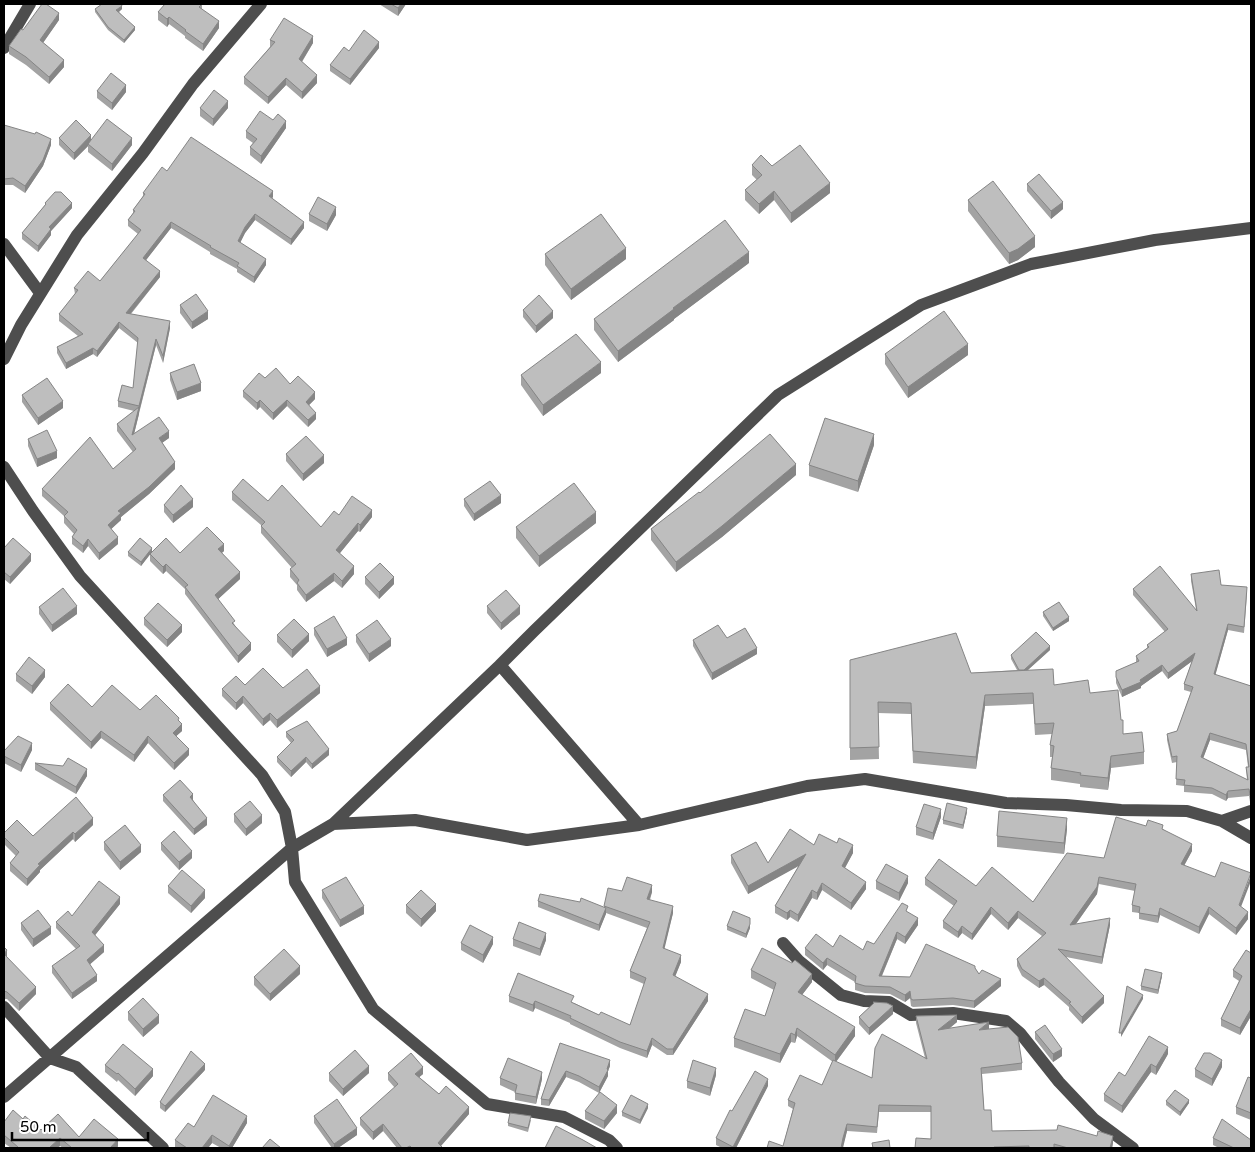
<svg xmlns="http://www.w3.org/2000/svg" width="1255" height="1152" font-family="'Varela Round',sans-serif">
	<rect width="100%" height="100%" fill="#fff"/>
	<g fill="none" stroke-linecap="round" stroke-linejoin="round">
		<!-- minor -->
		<path stroke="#4e4e4e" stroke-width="12" d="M4,48L30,4
			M4,244L40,293
			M4,359L21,325L77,235L143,153L193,84L261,4
			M4,467L33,511L80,576L262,775L285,812L292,848L295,882L373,1009L487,1104L564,1117L609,1140L617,1148
			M1222,821L1251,811
			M333,824L500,665
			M639,825L500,665L534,631L778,395L921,305L1031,264L1155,240L1251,228
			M783,943L799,961L841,995L864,1001L889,1002L911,1015L953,1013L1006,1021L1020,1033L1059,1082L1094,1119L1133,1148
			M4,1007L50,1058L76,1067L163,1148
			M4,1097L292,848L333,824L415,820L527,840L639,825L807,786L865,779L1006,803L1066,805L1121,810L1187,811L1222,821L1251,838"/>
	</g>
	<!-- wall -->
	<path fill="#a3a3a3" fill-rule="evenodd" d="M202,4V9L219,28L203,51L185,38V36L169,24L167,27L158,20V12Z
		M379,4H406L398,16Z
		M95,9H122L119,12L135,30L124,43L108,30L95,12Z
		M59,20L43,43L64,67L49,84L26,65L9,54V46L23,30Z
		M270,40L313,43L302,62L317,83L302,99L286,85L268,104L244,84V77L270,47Z
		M379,48L350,85L330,71V65L349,51Z
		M97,91L126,92L112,110L97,98Z
		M200,108H228L213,126L200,116Z
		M273,120L286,128L261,164L250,155V147L253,143L246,138V131Z
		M4,125L51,145L43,166L25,193L13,185H4Z
		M59,138L132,145L112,171L88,152V146L74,160L59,145Z
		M752,165L772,166L830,193L791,223L774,200L759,214L745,200V190L757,180L752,175Z
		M167,171L273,197L272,198L304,228L291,245L255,220L245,233L240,243L266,265L254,283L237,272V269L210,254V252L171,228L146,260L160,277L131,314L170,328L163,363L156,345L134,434L169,438L162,443L175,469L149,494L121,517V520L111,529L118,544L99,560L88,546L83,553L72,544V537L74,534L64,523V516L42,496V489L113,469L133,452L117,431V424L134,411L118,407V401L133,388L138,343L119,328L97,357L93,354L66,369L57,353V347L78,336L59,321V314L75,294L74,288L100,281L138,234L128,226V220L133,213V210L143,196V193Z
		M1027,184L1063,209L1051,219L1027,191Z
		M968,200L1035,247L1018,260L1009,264L968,211Z
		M45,203L72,208L51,231V235L38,252L22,239V233L45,205Z
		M309,214L336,215L327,231L309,221Z
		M545,254L626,259L571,300L545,265Z
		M749,263L674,319V320L618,362L594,330V319Z
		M180,305L208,319L192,329L180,313Z
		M523,310L553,318L536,333L523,317Z
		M885,354L968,355L908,398L885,364Z
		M170,373L201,391L177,400L170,380Z
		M601,373L543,416L521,385V375Z
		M265,378L290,384L315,399L309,405L316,419L308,427L287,406L273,420L260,407L257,410L243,397V391Z
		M22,395L63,408L38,425L22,402Z
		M28,439L57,458L37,467L28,446Z
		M874,445L858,492L809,476V465Z
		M286,454L324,463L303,481L286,461Z
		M796,475L722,537L676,572L651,540V529L700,493Z
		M232,492L268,501L321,527L339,515L372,517L360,532L358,531L339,554L354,574L342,588L334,581L306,602L297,590V585L290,577V569L292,568L261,533V525L232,500Z
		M464,499L501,503L474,521L464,506Z
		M164,505L193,507L173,523L164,512Z
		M596,523L539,567L516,538V527Z
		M4,548L31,561L10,584L4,579Z
		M224,551L222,553L240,579L218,599L251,650L238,663L185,594V589L166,571L163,574L150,561V554L141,566L128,556V552L180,553Z
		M1191,574L1247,594L1244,633L1228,630L1215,675L1251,686V798L1250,802L1249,796L1228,798L1226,801L1212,794L1184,792V786L1176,785L1177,762L1172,763L1167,740V734L1177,731L1191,692L1184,690V684L1192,661L1168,679L1162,671L1141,686V688L1122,697L1116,683V671L1136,663V656L1147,648V645L1165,632L1133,595V589L1196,609L1191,581ZM1210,740L1246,750L1248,767H1246L1247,780L1203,758Z
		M365,577L394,584L379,599L365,584Z
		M487,606L520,614L501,630L487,613Z
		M39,607L77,614L52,632L39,614Z
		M1043,612L1069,621L1053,631L1043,616Z
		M144,618L182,632L167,647L144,625Z
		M314,628L347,645L327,657L314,635Z
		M277,635L309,641L292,658L277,642Z
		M356,635L391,646L369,662L356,642Z
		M727,638L757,654L712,680L693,646V640Z
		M1050,650L1028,670L1054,685L1090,693L1123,734L1144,752V764L1111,768L1108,790L1080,787V784L1051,780V768L1052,757H1050V745L1052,734L1035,735L1033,704L985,706L976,769L913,763L911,714L878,713L879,759L850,760V660L971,673L1017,670L1011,659V655Z
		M16,674L45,677L32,694L16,681Z
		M245,685L283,688L320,693L277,728L270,720L263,726L243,703L236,710L222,696V689Z
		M50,703L92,707L140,710L179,721L182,731L176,736L189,755L174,770L148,743L134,762L101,738L91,749L50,710Z
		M286,732L329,755L312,769L306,762L291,777L277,762V757L291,743L286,737Z
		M32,750L21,772L4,763V751Z
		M35,763L87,776L76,794L35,770Z
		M163,795L193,800L207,825L194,835L163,801Z
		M967,812L963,829L943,824V820Z
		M234,814L262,823L246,836L234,822Z
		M941,817L933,840L916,835V827Z
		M93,825L75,842L73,839L40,870V872L27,886L10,871V863L16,856L4,844V833L33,836Z
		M1146,826L1163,829L1192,851L1184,866L1241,907L1248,919L1236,935L1209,914L1199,934L1160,915L1158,923L1139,919V913L1132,912V905L1135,891L1099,884L1097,894L1076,924L1110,925L1102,964L1066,957L1104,1003L1082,1024L1069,1010V1007L1044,985L1039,988L1022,976L1017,966V959L1042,936L1018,918L1008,930L991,914L972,940L962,933L958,938L943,928V921L954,906L925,885V878L976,886L1033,902L1104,858Z
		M1067,829L1064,854L997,847V836Z
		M104,842L141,852L120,870L104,850Z
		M161,843L192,858L179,870L161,850Z
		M814,845L853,853L845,868L866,889L851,910L822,890L817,900L812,898L798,922L790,917L787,920L775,913V906L799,865L748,894L731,863V855L768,863Z
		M876,881L908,883L899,901L876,889Z
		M168,886L205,898L191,913L168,893Z
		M322,890L364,914L340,927L322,898Z
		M622,891L652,892L650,900L673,913L664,948L681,962L675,976L708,1001L673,1055H667L652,1045L647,1058L620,1048L570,1024V1023L535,1008L533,1012L509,1002V996L574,1003L599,1015L630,1025L644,984L630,978V971L647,928L606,913L599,931L538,907V901L604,907V906Z
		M120,904L95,935L104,952L90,964L97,981L72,999L52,973V966L76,949L56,928V922L72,916Z
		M406,905L436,911L421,927L406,913Z
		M908,912L918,925L905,944L897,939L882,976L910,977L975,968L979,974L1001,986L974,1008L953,1005L913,1007L911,1006L910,998L905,1002L890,994L865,993L855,990V982L827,965L823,970L805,955V948L833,947L863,950L874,944Z
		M21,923L51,934L33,947L21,930Z
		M727,926L750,928L746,938L727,930Z
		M513,939L546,940L540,956L513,946Z
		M461,943L493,944L483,963L461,950Z
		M4,947L7,957L36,994L19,1011L7,999H4Z
		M1251,953V1016L1240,1035L1221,1026V1019L1239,981L1233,977V970Z
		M751,970L812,982L802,995L855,1036L836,1062L872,1078L925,1058L916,1023V1016L957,1022L949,1029H989L1022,1063V1070L982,1074L984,1110L992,1131L1113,1143L1112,1148H915L931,1139V1112H879L877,1133L847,1131L843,1145L783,1146L793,1109L788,1106V1100L822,1085L833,1062L797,1036L795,1043L791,1042L780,1063L734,1047V1038L765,1016L774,990L751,978Z
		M300,974L270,1001L254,985V977Z
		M1162,976L1158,994L1141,990V986Z
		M873,1002L893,1014L869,1035L859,1024V1017L873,1004Z
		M128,1012L159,1023L143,1037L128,1020Z
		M1035,1032L1062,1056L1053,1062L1035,1039Z
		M560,1043L610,1066L608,1071V1076L599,1093L579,1082L566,1077L549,1106L541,1105V1099Z
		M1168,1054L1156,1075L1151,1072L1122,1113L1104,1101V1094L1125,1076Z
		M105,1065L153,1076L135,1096L118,1080L117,1082L105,1072Z
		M1222,1067L1212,1086L1195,1077V1069Z
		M205,1070L165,1112L160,1108V1102Z
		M329,1073H369L343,1096L329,1081Z
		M388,1073L423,1074L419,1077L439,1094L469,1114L441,1146L443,1148H397L383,1131L373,1140L360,1125V1118L395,1088L388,1080Z
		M716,1075L710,1096L687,1088V1081Z
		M500,1078L542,1079L536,1104L515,1100V1092L500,1085Z
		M1251,1078V1120L1236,1114V1107Z
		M768,1086L736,1148H722L716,1145V1138L732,1111Z
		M1166,1101L1189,1103L1180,1116L1166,1105Z
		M648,1108L640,1124L622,1116V1112Z
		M585,1111L617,1113L604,1129L585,1119Z
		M314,1116L357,1135L338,1148H332L314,1123Z
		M23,1119L41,1130L79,1137L118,1146L117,1148H63L60,1146L57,1148H11L4,1143V1122Z
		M531,1120L528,1132L508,1126V1123Z
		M247,1123L232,1148H221L212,1143L208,1148H177L175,1147V1140L194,1127Z
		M1213,1138L1251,1148H1219L1213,1145Z"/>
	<!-- shaded-wall -->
	<path fill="#858585" d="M401,4H406L398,16V8Z
		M122,6V9L116,14V10Z
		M59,13V20L40,47V40Z
		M169,17V24L167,27V19Z
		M219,21V28L203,51V44Z
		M135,27V30L124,43V40Z
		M313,36V43L299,66V59Z
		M379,42V48L350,85V79Z
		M64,60V67L49,84V77Z
		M317,75V83L302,99V92Z
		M286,78V85L268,104V97Z
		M126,85V92L112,110V103Z
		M228,101V108L213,126V119Z
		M286,121V128L261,164V156Z
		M91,135V143L88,144V146L74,160V153Z
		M132,138V145L112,171V164Z
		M51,139V145L43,166L25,193V186Z
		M830,183V193L791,223V213Z
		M273,191V197L269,202V196Z
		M774,191V200L759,214V204Z
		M1063,202V209L1051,219V211Z
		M72,203V208L51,231V235L38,252V246L49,227Z
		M336,207V215L327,231V224Z
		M255,214V220L245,233L238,247V241L245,227Z
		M171,222V228L143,264V258Z
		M304,222V228L291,245V239Z
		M1035,236V247L1018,260L1009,264V253Z
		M626,248V259L571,300V289Z
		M749,252V263L674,319V320L618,362V351L673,308Z
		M266,259V265L254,283V277Z
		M160,271V277L126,319V313Z
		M208,311V319L192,329V322Z
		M553,311V318L536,333V326Z
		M170,321V328L163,363V356Z
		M119,322V328L97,357V351Z
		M156,339V345L139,412V406Z
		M968,344V355L908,398V387Z
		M93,348V354L66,369V363Z
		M601,362V373L543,416V405Z
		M201,383V391L177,400V392Z
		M315,392V399L306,408V402Z
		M260,400V407L257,410V403Z
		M287,400V406L273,420V413Z
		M63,401V408L38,425V418Z
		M139,407V414L132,442V435Z
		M316,413V419L308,427V420Z
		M169,431V438L159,445V438Z
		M874,434V445L858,492V481Z
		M57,451V458L37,467V459Z
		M324,455V463L303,481V474Z
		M175,462V469L149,494L121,517V520L108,532V525L118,511Z
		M796,464V475L722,537L676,572V562Z
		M501,495V503L474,521V514Z
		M193,499V507L173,523V515Z
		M372,510V517L360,532V525Z
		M596,512V523L539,567V556Z
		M358,523V531L336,558V550Z
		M118,537V544L99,560V553Z
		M88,539V546L83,553V546Z
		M224,544V551L218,556V549Z
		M152,548V552L141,566V562Z
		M31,554V561L10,584V577Z
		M166,564V571L163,574V567Z
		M354,566V574L342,588V581Z
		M240,572V579L215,602V595Z
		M334,573V581L306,602V595Z
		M394,577V584L379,599V592Z
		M77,606V614L52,632V625Z
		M520,606V614L501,630V623Z
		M1069,617V621L1053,631V628Z
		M1228,624V630L1214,680V674Z
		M182,625V632L167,647V640Z
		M309,634V641L292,658V650Z
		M347,638V645L327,657V649Z
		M391,639V646L369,662V654Z
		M251,643V650L238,663V656Z
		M1050,646V650L1021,676V673Z
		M757,648V654L712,680V673Z
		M1195,653V659L1168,679V673Z
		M1162,665V671L1141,686V688L1122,697V690L1140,680Z
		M45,670V677L32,694V686Z
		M320,686V693L277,728V720Z
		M985,695V706L976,769V757Z
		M243,696V703L236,710V703Z
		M270,713V720L263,726V719Z
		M182,724V731L173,739V733Z
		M101,731V738L91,749V742Z
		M1210,733V740L1201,764V757Z
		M148,736V743L134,762V755Z
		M32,743V750L21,772V765Z
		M189,749V755L174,770V763Z
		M329,749V755L312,769V764Z
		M1111,756V768L1108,790V778Z
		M306,757V762L291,777V771Z
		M87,769V776L76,794V787Z
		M1228,791V798L1226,801V795Z
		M1251,792V798L1250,802V795Z
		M193,794V800L190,803V797Z
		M967,808V812L963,829V825Z
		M941,809V817L933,840V833Z
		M262,815V823L246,836V829Z
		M93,818V825L75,842V834Z
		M207,818V825L194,835V829Z
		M1067,818V829L1064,854V843Z
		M73,832V839L40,870V872L27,886V879L38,864Z
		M1192,844V851L1181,871V864Z
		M141,845V852L120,870V862Z
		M853,845V853L842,873V866Z
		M192,851V858L179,870V862Z
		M806,854V862L748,894V886Z
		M1251,875V881L1239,912V905Z
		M908,876V883L899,901V893Z
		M1099,877L1097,894L1070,932V925Z
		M866,882V889L851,910V903Z
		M822,883V890L817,900V893Z
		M652,885V892L647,906V899Z
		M205,890V898L191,913V906Z
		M812,890V898L798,922V915Z
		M120,897V904L92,939V932Z
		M436,904V911L421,927V919Z
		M364,906V914L340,927V920Z
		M673,906V913L663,955V948Z
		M991,907V914L972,940V934Z
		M1209,907V914L1199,934V927Z
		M606,908V914L599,931V925Z
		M1160,908V915L1158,923V916Z
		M790,910V917L787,920V913Z
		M1018,911V918L1008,930V923Z
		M1248,912V919L1236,935V928Z
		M918,918V925L905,944V937Z
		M1110,918V925L1102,964V957Z
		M750,924V928L746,938V934Z
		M962,926V933L958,938V932Z
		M51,927V934L33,947V939Z
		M897,932V939L879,982V976Z
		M546,933V940L540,956V949Z
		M493,937V944L483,963V955Z
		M104,945V952L87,967V960Z
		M7,950V958L4,954Z
		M681,955V962L673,982V975Z
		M827,958V965L823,970V963Z
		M300,966V974L270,1001V994Z
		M1162,973V976L1158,994V990Z
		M812,974V982L798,1000V992Z
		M97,975V981L72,999V993Z
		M1044,978V985L1039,988V981Z
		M1001,979V986L974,1008V1001Z
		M36,987V994L19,1011V1003Z
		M910,991V998L905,1002V995Z
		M708,994V1001L673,1055V1049Z
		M1143,995V999L1121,1037V1033Z
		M1104,996V1003L1082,1024V1017Z
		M535,1001V1008L533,1012V1005Z
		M893,1006V1014L869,1035V1028Z
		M1251,1009V1016L1240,1035V1028Z
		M159,1015V1023L143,1037V1029Z
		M957,1015V1022L938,1037V1030Z
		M989,1022V1029L979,1030Z
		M855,1027V1036L835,1063V1055Z
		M797,1028V1036L795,1043V1035Z
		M791,1033V1042L780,1063V1054Z
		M652,1038V1045L647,1058V1051Z
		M1168,1047V1054L1156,1075V1067Z
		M1062,1049V1056L1053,1062V1054Z
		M610,1060V1066L608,1071V1076L599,1093V1087Z
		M1222,1060V1067L1212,1086V1079Z
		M205,1064V1070L165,1112V1106Z
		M1151,1064V1072L1122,1113V1106Z
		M369,1066V1073L343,1096V1089Z
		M423,1067V1074L415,1081V1074Z
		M716,1068V1075L710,1096V1088Z
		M153,1069V1076L135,1096V1089Z
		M566,1071V1077L549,1106V1100Z
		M542,1072V1079L536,1104V1097Z
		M768,1079V1086L736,1148H733V1147Z
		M1189,1100V1103L1180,1116V1112Z
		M648,1104V1108L640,1124V1120Z
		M617,1105V1113L604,1129V1121Z
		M469,1107V1114L439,1148L438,1143Z
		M247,1116V1123L232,1148H229V1146Z
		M383,1124V1131L373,1140V1132Z
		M847,1124V1131L843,1148H841L843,1138Z
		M357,1128V1135L338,1148H334V1144Z
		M212,1135V1143L208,1148H202Z
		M1113,1136V1143L1112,1148H1110Z
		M60,1138V1146L57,1148H49Z
		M118,1139V1146L117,1148H111V1147Z"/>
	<!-- building -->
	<path fill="#bebebe" stroke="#858585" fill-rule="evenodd" d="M42,4H46L59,13L40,40L64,60L49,77L26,57L9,46L21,29L23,30Z
		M102,4H121L122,6L116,10L135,27L124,40L108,27L95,9Z
		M165,4H202L199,7L219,21L203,44L185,31L186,30L169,17L167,19L158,12Z
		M391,4H401L398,8Z
		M284,18L313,36L299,59L317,75L302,92L286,78L268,97L244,77L275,42L270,40Z
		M364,30L379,42L350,79L330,65L344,47L349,51Z
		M111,73L126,85L112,103L97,91Z
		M214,90L228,101L213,119L200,108Z
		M260,111L273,120L278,114L286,121L261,156L250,147L257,139L246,131Z
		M107,119L132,138L112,164L88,144Z
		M76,120L91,135L74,153L59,138Z
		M4,125L35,134L36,132L51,139L43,160L25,186L13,178L4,179Z
		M191,137L273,191L269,196L304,222L291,239L255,214L245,227L238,241L266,259L254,277L237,266L239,263L210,247L211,246L171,222L143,258L160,271L126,313L170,321L163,356L156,339L139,406L118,401L122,385L133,388L138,338L119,322L97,351L93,348L66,363L57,347L83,334L59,314L78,290L74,288L88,271L100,281L141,230L128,220L135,211L133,210L145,194L143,193L162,167L167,171Z
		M800,145L830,183L791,213L774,191L759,204L745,190L762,175L752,165L761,155L772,166Z
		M1039,174L1063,202L1051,211L1027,184Z
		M993,181L1035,236L1018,249L1009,253L968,200Z
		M55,192H61L72,203L49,227L51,229L38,246L22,233L46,204L45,203Z
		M318,197L336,207L327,224L309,214Z
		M601,214L626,248L571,289L545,254Z
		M725,220L749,252L673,308L674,309L618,351L594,319Z
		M196,294L208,311L192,322L180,305Z
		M539,295L553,311L536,326L523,310Z
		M944,311L968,344L908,387L885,354Z
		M576,334L601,362L543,405L521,375Z
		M194,364L201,383L177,392L170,373Z
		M276,368L290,384L298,376L315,392L306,402L316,413L308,420L287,400L273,413L260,400L257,403L243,391L259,373L265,378Z
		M47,378L63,401L38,418L22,395Z
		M139,407L132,435L159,417L169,431L159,438L175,462L149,487L118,511L121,513L108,525L118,537L99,553L88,539L83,546L72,537L77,530L64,516L68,512L42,489L90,437L113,469L136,449L117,424Z
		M825,418L874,434L858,481L809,465Z
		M47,430L57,451L37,459L28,439Z
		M770,434L796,464L722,526L676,562L651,529L699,492L700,493Z
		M306,436L324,455L303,474L286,454Z
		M243,479L268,501L282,485L321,527L334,511L339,515L352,496L372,510L360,525L358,523L336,550L354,566L342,581L334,573L306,595L297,583L299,580L290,569L296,564L261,526L265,522L232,492Z
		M490,481L501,495L474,514L464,499Z
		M574,483L596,512L539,556L516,527Z
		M181,485L193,499L173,515L164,505Z
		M207,527L224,544L218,549L240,572L215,595L235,621L232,623L251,643L238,656L185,587L188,585L166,564L163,567L150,554L166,538L180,553Z
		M13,538L31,554L10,577L4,572V548Z
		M140,538L152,548L141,562L128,552Z
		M380,563L394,577L379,592L365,577Z
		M1160,566L1197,611L1191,574L1219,570L1221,585L1247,587L1244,627L1228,624L1214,674L1251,686V792L1250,795L1249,789L1228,791L1226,795L1212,788L1184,785L1185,780L1176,779L1177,756L1172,757L1167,734L1177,731L1193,687L1184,684L1195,653L1168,673L1162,665L1140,680L1141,682L1122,690L1116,677V671L1139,661L1136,656L1149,647L1147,645L1168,629L1133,589ZM1210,733L1246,744L1249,767H1246L1248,780L1201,757Z
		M63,588L77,606L52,625L39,607Z
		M506,590L520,606L501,623L487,606Z
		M1059,602L1069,617L1053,628L1043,612Z
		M158,603L182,625L167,640L144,618Z
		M334,616L347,638L327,649L314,628Z
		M294,619L309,634L292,650L277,635Z
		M377,620L391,639L369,654L356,635Z
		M718,625L727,638L745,628L757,648L712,673L693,640Z
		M1036,632L1050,646L1024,670H1019L1011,655Z
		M956,633L971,673L1053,669L1054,685L1088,680L1090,693L1118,690L1121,720H1123V734L1142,732L1144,752L1111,756L1108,778L1080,775L1081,773L1051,768L1054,746L1050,745L1054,723L1035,724L1033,693L985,695L976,757L913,751L911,703L878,702L879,747L850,748V660Z
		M29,657L45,670L32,686L16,674Z
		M263,668L283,688L307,669L320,686L277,720L270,713L263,719L243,696L236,703L222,689L236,676L245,685Z
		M68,684L92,707L112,685L140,710L156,695L179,718L178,720L182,724L173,733L189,749L174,763L148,736L134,755L101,731L91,742L50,703Z
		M307,721L329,749L312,764L306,757L291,771L277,757L294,740L286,732Z
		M18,736L32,743L21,765L4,756V751Z
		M68,758L87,769L76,787L35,763L63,766Z
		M180,780L193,794L190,797L207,818L194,829L163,795Z
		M76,797L93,818L75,834L73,832L38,864L40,865L27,879L10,863L19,852L4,837V833L17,820L33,836Z
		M250,801L262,815L246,829L234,814Z
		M947,803L967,808L963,825L943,820Z
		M924,804L941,809L933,833L916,827Z
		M999,811L1067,818L1064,843L997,836Z
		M1116,817L1146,826L1148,820L1163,825L1162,829L1192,844L1181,864L1215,877L1221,862L1251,873L1239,905L1248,912L1236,928L1209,907L1199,927L1160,908L1158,916L1139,913L1140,907L1132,905L1136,884L1099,877L1097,887L1070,925L1110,918L1102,957L1058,949L1104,996L1082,1017L1069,1003L1071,1002L1044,978L1039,981L1022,969L1017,959L1046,933L1018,911L1008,923L991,907L972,934L962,926L958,932L943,921L957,901L925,878L939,859L976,886L992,867L1033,902L1067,853L1104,858Z
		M125,825L141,845L120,862L104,842Z
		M790,829L814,845L819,834L837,843L839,838L853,845L842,866L866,882L851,903L822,883L817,893L812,890L798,915L790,910L787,913L775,906L806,854L748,886L731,855L756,842L768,863Z
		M174,831L192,851L179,862L161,843Z
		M886,864L908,876L899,893L876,881Z
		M182,870L205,890L191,906L168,886Z
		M346,877L364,906L340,920L322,890Z
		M627,877L652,885L647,899L673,906L663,948L681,955L673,975L708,994L673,1049H667L652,1038L647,1051L620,1042L570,1018L571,1016L535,1001L533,1005L509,996L518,973L574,996L571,1002L599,1015L601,1012L630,1025L646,978L630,971L650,922L604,906L608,888L622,891Z
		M99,881L120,897L92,932L104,945L87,960L97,975L72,993L52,966L80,946L56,922L68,911L72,916Z
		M421,890L436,904L421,919L406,905Z
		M540,894L580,902L581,898L606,908L599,925L538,901Z
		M902,903L908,906L906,911L918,918L905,937L897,932L879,976L910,977L926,944L975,966V968L979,974L982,970L1001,979L974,1001L953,998L913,1000L911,999L910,991L905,995L890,987L865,986L855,983L856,976L827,958L823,963L805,948L816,934L833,947L840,935L863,950L867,941L874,944Z
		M38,910L51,927L33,939L21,923Z
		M733,911L750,918V924L746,934L727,926Z
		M519,922L546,933L540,949L513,939Z
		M470,925L493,937L483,955L461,943Z
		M4,947L7,950L4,954L36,987L19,1003L7,992L4,991Z
		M762,948L792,963L795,960L812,974L798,992L855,1027L835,1055L797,1028L795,1035L791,1033L780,1054L734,1038L745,1009L765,1016L776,983L751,970Z
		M284,949L300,966L270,994L254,977Z
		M1246,950L1251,953V1009L1240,1028L1221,1019L1242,976L1233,970Z
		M1145,969L1162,973L1158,990L1141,986Z
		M1127,986L1143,995L1121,1033H1119Z
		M143,998L159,1015L143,1029L128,1012Z
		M873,1002L887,1003L893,1006L869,1028L859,1017L874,1003Z
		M957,1015L938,1030L989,1022L979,1030L1008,1027L1018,1037L1022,1063L981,1068L984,1110H991L992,1131L1057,1130L1058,1125L1097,1136L1098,1131L1113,1136L1110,1148H1068L1054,1144V1148H1029V1146L994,1147V1148H915L916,1138L931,1139V1106L879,1105L877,1127L847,1124L843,1138L841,1148H767L769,1141L783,1146L795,1103L788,1100L800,1075L822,1085L833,1060L872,1078L875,1048L882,1034L927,1059L916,1016Z
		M1045,1025L1062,1049L1053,1054L1035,1032Z
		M1149,1036L1168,1047L1156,1067L1151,1064L1122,1106L1104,1094L1119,1072L1125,1076Z
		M560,1043L610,1060L607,1069L608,1070L599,1087L579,1076L566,1071L549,1100L541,1099Z
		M123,1044L153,1069L135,1089L118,1073L117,1074L105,1065Z
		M355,1050L369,1066L343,1089L329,1073Z
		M191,1051L205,1064L165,1106L160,1102Z
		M411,1053L423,1067L415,1074L439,1094L446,1086L469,1107L438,1143L443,1148H412L410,1146L406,1148H402L383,1124L373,1132L360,1118L398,1084L388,1073Z
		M1204,1053H1210L1222,1060L1212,1079L1195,1069Z
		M508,1058L542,1072L536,1097L515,1093L517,1085L500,1078Z
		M693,1060L716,1068L710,1088L687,1081Z
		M755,1071L768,1079L733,1147L716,1138L730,1110L732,1111Z
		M1248,1077L1251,1078V1113L1236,1107Z
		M1175,1090L1189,1100L1180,1112L1166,1101Z
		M600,1092L617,1105L604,1121L585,1111Z
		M213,1095L247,1116L229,1146L212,1135L202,1148H187L175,1140L188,1123L194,1127Z
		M631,1095L648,1104L640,1120L622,1112Z
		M337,1099L357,1128L334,1144L314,1116Z
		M13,1110L23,1119L25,1116L41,1130L58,1114L79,1137L94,1119L118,1139L111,1147L113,1148H72L60,1138L49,1148H17L18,1147L4,1135V1122Z
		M510,1113L531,1116L528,1128L508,1123Z
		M1222,1119L1251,1140V1148H1234L1213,1138Z
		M556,1126L583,1140L597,1148H545Z
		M270,1139L281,1148H262Z
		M889,1140L890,1148H873L872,1143Z"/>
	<!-- border -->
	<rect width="1255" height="1152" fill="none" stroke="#000000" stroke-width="10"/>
	<!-- scale -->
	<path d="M12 1132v8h136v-8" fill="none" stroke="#000000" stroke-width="2.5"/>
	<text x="20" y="1132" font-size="15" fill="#000000" stroke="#ffffff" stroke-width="4" paint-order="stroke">50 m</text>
</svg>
